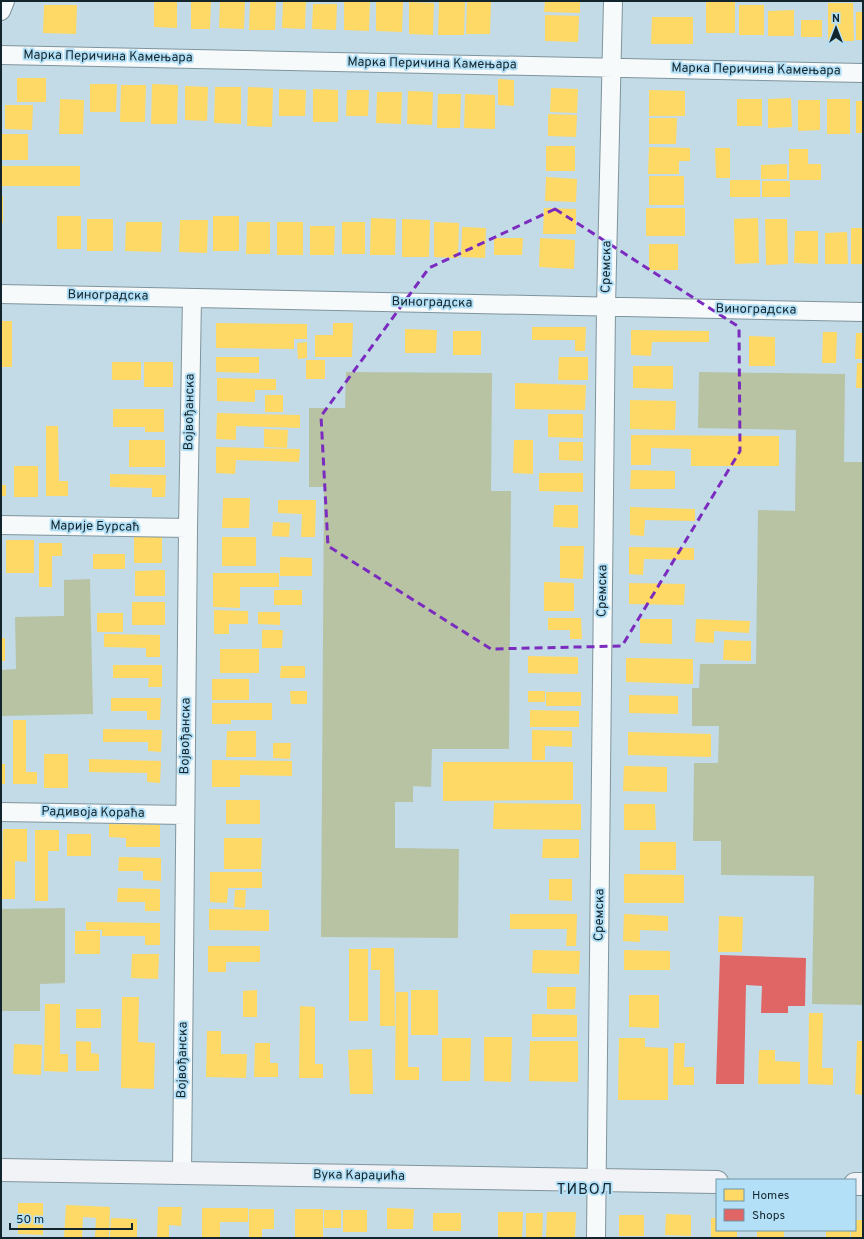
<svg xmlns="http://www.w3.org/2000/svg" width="864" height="1239" font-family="Overpass,sans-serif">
	<rect width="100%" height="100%" fill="#c2dbe7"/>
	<!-- green -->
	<path fill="#b8c3a4" d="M346,372L492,373L491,491H511L509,749H432L431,787L413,786V802H395V848L459,849L458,938L321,937L324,487H309V408H345Z
		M699,372L845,374L844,462H863V1005L812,1004L814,876L721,875V841H693L694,763H718L719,726H692V688H699L700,664H756L758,510L795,511L796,430L698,428Z
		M90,579L93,714L1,716V670L16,669L15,617L64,616V580Z
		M65,908V983L40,984V1011H1V909Z"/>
	<!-- homes -->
	<path fill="#ffd966" d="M154,1H177V28L154,27Z
		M191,1H211L210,29H191Z
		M220,1H245L244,29L219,28Z
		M250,1H276L275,30H249Z
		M283,1H306L305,29L282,28Z
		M344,1H370L369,31L344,30Z
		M439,1H465L464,35H438Z
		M467,1H491L490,34H466Z
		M545,1H580V13L544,12Z
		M706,1H735V33H706Z
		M376,2H403L402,32L376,31Z
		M409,2L434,3L433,35L409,34Z
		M828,3H853L854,41H828Z
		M313,4H337L336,30L312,29Z
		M44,5H77L76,34L43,33Z
		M739,5H764V35H739Z
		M794,10V36H768V11Z
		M856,12H863V40H856Z
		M545,15L579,16L578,42L545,41Z
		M652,17H693V44H651Z
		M801,20H822V37H801Z
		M17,78H46V102H17Z
		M498,79L514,80V106L498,105Z
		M90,84H117L116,112H90Z
		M152,84L178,85L177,124H151Z
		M121,85H146L145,122H120Z
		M185,86L208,87L207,121L185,120Z
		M215,87H241V124L214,123Z
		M248,87L273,88L272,127L247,126Z
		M551,88L578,89L577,113L550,112Z
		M279,89L306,90L305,116H279Z
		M313,89L338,90V122H313Z
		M347,90H369L368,116H346Z
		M649,90L685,91V116H649Z
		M408,91L433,92L432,125L407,124Z
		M377,92H402L401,124L376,123Z
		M438,94H461L460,128H437Z
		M465,94L495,95V129L464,128Z
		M791,98L792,127L768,128V99Z
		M60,99L84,100L83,134H59Z
		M737,99H762V126H737Z
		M827,99H850V134H827Z
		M798,100H820V130L798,131Z
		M856,101H863V133H856Z
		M5,105H33L32,130L5,129Z
		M548,114L577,115L576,137L548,136Z
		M649,118H677L676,144H649Z
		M1,134H28V160H1Z
		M546,146H575V171H546Z
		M649,147L690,148V161H679V174H648Z
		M715,148H730V178H716Z
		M789,149H808V164H821V180H789Z
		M787,164V179H761V165Z
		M1,166H80V186H1Z
		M649,176H684V205H649Z
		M546,177L577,179L576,202L545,201Z
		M730,180H760V197H730Z
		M762,181H790V197H762Z
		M1,196H3V223H1Z
		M544,208L576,209V234H543Z
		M646,208H685V236H646Z
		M57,216H81V249H57Z
		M213,216H239V251H213Z
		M371,218L396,219L395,255H370Z
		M758,218L759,263L735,264L734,219Z
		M87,219H113V251H87Z
		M402,219L430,220L429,257H402Z
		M765,219H787L788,264L766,265Z
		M180,220H208L207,253L179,252Z
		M126,222H162L161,252L125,251Z
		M247,222H270V254H246Z
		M277,222H303V255H277Z
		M342,222H365V254H342Z
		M434,222L459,223L458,258L434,257Z
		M310,226H335L334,255H310Z
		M462,227L486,228L485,258L461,257Z
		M851,228H863V264H851Z
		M795,231H818V264L794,263Z
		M847,232L848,264H825V233Z
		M494,238H523L522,255H494Z
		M540,238L575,240L574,269L539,267Z
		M649,244H678V270H649Z
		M1,321H12V367H1Z
		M216,323L307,324V339H294V349L216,348Z
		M333,323H353L352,357H315V335H333Z
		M532,327H586L585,351H575V340H532Z
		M405,329L437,330L436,353H405Z
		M631,330L709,331V342H652L651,356L631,355Z
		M453,331H481V355H453Z
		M823,332H837L836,363H822Z
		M856,333H863V359H855Z
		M749,336L775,337V366H749Z
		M307,342V358L298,359L297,343Z
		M216,357H259V373L216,372Z
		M559,357H588V380H558Z
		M306,360H325V379H306Z
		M112,362H141V380H112Z
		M144,362H173V387H144Z
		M857,363H863V388H856Z
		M633,366H673V389L633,388Z
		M217,378L276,379V390H255V402L217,401Z
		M515,383L586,385L585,410L515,409Z
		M265,395H283V412H265Z
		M630,400L676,401L675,430L630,429Z
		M113,409H164V432H145V427H113Z
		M217,413L300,415V428L236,426V440L216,439Z
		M548,414H583V438L548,437Z
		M46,426H58L59,481H68V496H46Z
		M264,429L288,430L287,448L264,447Z
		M631,435L779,436V466H691V449L651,448V465H631Z
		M129,440H165V467H129Z
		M514,440H533V474L513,473Z
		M559,442H583V461L559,460Z
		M216,447L300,449L299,462L236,460L235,474L216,473Z
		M14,466H38V497H14Z
		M631,470L675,471V489H630Z
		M539,473H583V492L539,491Z
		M110,474L166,475L165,497H152V488L110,487Z
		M1,485H6V496H1Z
		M223,498H250L249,528H222Z
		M278,500H316L315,537H301L302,514L278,513Z
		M554,505H578V528L553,527Z
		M630,507L695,509V521L645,520L644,536L630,535Z
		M273,522L290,523L289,537L272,536Z
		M134,537H162V563H134Z
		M222,537H256V566H222Z
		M6,540H34V573H6Z
		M39,543H62V556H52V587H39Z
		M560,546H584L583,579L560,578Z
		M629,547L694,548V560L644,559L643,575L629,574Z
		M93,554H125V569H93Z
		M280,557L312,558V576H280Z
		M165,570V596H135V571Z
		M213,573H279V587H240V608L213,607Z
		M544,582L574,583V611H544Z
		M629,583L685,584L684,605L629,604Z
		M274,590H302V605H274Z
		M132,602H165V625H132Z
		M214,610L248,611V624H229V634H214Z
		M258,612H280V625L258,624Z
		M97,613H123V632H97Z
		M548,618H581L582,639H570V630H548Z
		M640,619H672V644L640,643Z
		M696,619L750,621L749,633L714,631V643L695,642Z
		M262,630H283L282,648H262Z
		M104,634L160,635V657H146V648L104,647Z
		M1,638H5V661H1Z
		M724,640L751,641V661L723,660Z
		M220,649H259V673H220Z
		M528,656L578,657V674L528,673Z
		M626,658L693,659V684L626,682Z
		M113,665H162V687H148L149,678H113Z
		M281,666H305V678H280Z
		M212,679H249V700H212Z
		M290,691H307V704H291Z
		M528,691H545V702H528Z
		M546,692H581V706H546Z
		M629,695L678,696V714L629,713Z
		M111,698H161L160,720H147V711H111Z
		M212,703H272V720H231V724H212Z
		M530,710L579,711V727H530Z
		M13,720H26V772H37V784H13Z
		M103,729L162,730L161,752L148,751V742H103Z
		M532,730L572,731V747L545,746V760H532Z
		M227,731H256V757H226Z
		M628,732L711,734V757L628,755Z
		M273,743H291L290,759L273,758Z
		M44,754H68V788H44Z
		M89,759L161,761L160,783L147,782V773L89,772Z
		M212,760L292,761V776L240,775V787H212Z
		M443,762H573V800L443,801Z
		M1,764H5V784H1Z
		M624,766L667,767V792L623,791Z
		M226,800H260V824H226Z
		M494,803L581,804V830L493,829Z
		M624,804H655L656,830H624Z
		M109,824L160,825V847H126V838L109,837Z
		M3,829H27V862L15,861V899H2Z
		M35,830H59V851H48V901H35Z
		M67,834H91V856H67Z
		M224,838H262L261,869H224Z
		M543,839H579V858H542Z
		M640,842H676V870H640Z
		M119,857L161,858V881L143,880V871H118Z
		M210,872H262V888H228L227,903L210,902Z
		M624,874L684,875V903H624Z
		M549,879H572V901L549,900Z
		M118,888L160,889V911H145V902H117Z
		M235,890H246L245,908L234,907Z
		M209,909L269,910V931L209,930Z
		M510,914H577L576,946H566L567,929H510Z
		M624,914L668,916V931L640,930V942L623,941Z
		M719,916L743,917L742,952H718Z
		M86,922L160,923V945H145V936H102V930H86Z
		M75,931H100V954H75Z
		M208,946H260V962H226V972H208Z
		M371,948H394L395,1026H380V970H371Z
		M349,949H368V1021H349Z
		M533,950L580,951L579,974L532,973Z
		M624,950L670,951V970H624Z
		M132,954H159L158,979L131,978Z
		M547,987H576L575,1009H547Z
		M257,990V1017H243V991Z
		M411,990H438V1035H411Z
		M396,992H408V1067H419V1080H395Z
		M629,995H659V1028L629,1027Z
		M122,997H139L138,1042L155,1043L154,1089L121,1088Z
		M45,1004H60V1054H68V1072L44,1071Z
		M300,1006L315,1007V1064H323V1078H299Z
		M76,1009H101V1028H76Z
		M809,1013H823L822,1068H833V1085L808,1084Z
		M532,1014L577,1015V1037H532Z
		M207,1031H221V1054H247L246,1078L206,1077Z
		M484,1037H512L511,1082L484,1081Z
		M442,1038H471L470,1081H442Z
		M619,1038H645V1047L668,1048V1100H618Z
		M76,1041L91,1042V1053L99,1054V1071H76Z
		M530,1041H578V1082L529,1081Z
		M857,1041H863V1095L855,1094Z
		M255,1043H270V1063H278V1077H254Z
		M674,1043H685L684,1067H694V1085H673Z
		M14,1044L42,1045L41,1075L13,1074Z
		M372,1049L373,1094H350L348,1050Z
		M759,1050H775V1061L800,1062V1084H758Z
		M18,1203H43V1235L18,1234Z
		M66,1205L110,1207L109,1238H95L96,1218L83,1217L82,1238H64Z
		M158,1207H182L181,1226L169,1225V1238H157Z
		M202,1208H248V1222H220V1238H202Z
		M387,1208L414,1209L413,1229H387Z
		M249,1209H274V1229H262V1238H249Z
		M295,1209H323V1238H295Z
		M324,1210H341V1228H324Z
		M343,1210H367V1232H343Z
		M498,1212H523L522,1238H498Z
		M547,1212H576L575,1238H546Z
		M433,1213H461V1231H433Z
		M526,1213H543L542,1238H526Z
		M666,1214L691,1215V1236L665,1235Z
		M619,1215H644V1236H619Z
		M111,1218L137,1219V1238H110Z
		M711,1218H717V1230H737V1238H711Z
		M855,1220H863V1238H851V1230H855Z
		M757,1230H784V1238H757Z
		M826,1230H850V1238H826Z"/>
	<!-- shops -->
	<path fill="#e06666" d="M720,955L806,958L805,1006H788V1013H761L762,986L746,985L744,1084H716Z"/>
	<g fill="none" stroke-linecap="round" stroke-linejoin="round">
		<defs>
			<path id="minor" d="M1,11L5,1
				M1,55L863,73
				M1,294L863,312
				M1,525L188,528
				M1,812L185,815
				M182,1174L188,528L192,298
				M596,1238L606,307L613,1"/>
			<path id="secondary" d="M1,1170L717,1182
				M855,1184H863"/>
		</defs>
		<!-- minor casing -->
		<use href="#minor" stroke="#80949c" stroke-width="20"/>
		<!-- secondary casing -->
		<use href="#secondary" stroke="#80949c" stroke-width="24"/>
		<!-- minor -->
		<use href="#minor" stroke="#f6fafb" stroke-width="18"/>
		<!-- secondary -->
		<use href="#secondary" stroke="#f2f3f6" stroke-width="22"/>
	</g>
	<!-- marked area -->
	<path fill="none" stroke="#7b2cbf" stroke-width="3" stroke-dasharray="8 5" stroke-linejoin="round" d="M555,209L739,327L740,451L622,646L491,649L328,546L321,416L429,268Z"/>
	<g text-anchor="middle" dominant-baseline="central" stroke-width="4" stroke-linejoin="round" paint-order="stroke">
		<!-- street labels -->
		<g font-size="13" fill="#12242c" stroke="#b3e0f6">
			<text transform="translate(108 57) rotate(1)">Марка Перичина Камењара</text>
			<text transform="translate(432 64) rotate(1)">Марка Перичина Камењара</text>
			<text transform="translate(756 70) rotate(1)">Марка Перичина Камењара</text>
			<text transform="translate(607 267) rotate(-89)">Сремска</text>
			<text transform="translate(108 296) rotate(1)">Виноградска</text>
			<text transform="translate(432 303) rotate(1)">Виноградска</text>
			<text transform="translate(756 310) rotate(1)">Виноградска</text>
			<text transform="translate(190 412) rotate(-89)">Војвођанска</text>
			<text transform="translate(95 527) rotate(1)">Марије Бурсаћ</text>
			<text transform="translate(603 591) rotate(-89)">Сремска</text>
			<text transform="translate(186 736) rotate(-89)">Војвођанска</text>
			<text transform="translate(93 813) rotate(1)">Радивоја Кораћа</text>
			<text transform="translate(600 915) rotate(-89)">Сремска</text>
			<text transform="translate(183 1060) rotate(-89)">Војвођанска</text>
			<text transform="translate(359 1176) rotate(1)">Вука Караџића</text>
		</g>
		<!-- quarter labels -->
		<g font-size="15" letter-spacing="1" fill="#12242c" stroke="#b3e0f6">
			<text x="585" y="1190">ТИВОЛ</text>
		</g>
	</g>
	<!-- border -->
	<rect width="864" height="1239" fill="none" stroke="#12242c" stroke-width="4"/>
	<!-- legend -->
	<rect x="716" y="1179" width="140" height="52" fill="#b3e0f6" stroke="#7395a5"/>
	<rect x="724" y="1189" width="20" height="12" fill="#ffd966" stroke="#7395a5"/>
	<text x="752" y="1199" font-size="12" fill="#12242c">Homes</text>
	<rect x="724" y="1209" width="20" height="12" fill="#e06666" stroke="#7395a5"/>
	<text x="752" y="1219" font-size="12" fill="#12242c">Shops</text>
	<!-- north arrow -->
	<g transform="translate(836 28)" stroke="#b3e0f6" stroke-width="3" paint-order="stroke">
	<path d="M0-3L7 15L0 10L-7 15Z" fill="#12242c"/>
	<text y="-6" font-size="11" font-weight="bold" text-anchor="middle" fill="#12242c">N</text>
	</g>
	<!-- scale -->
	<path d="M10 1223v6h122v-6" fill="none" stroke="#12242c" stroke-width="2"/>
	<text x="16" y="1223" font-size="12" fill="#12242c" stroke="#b3e0f6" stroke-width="3" paint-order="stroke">50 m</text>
</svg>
